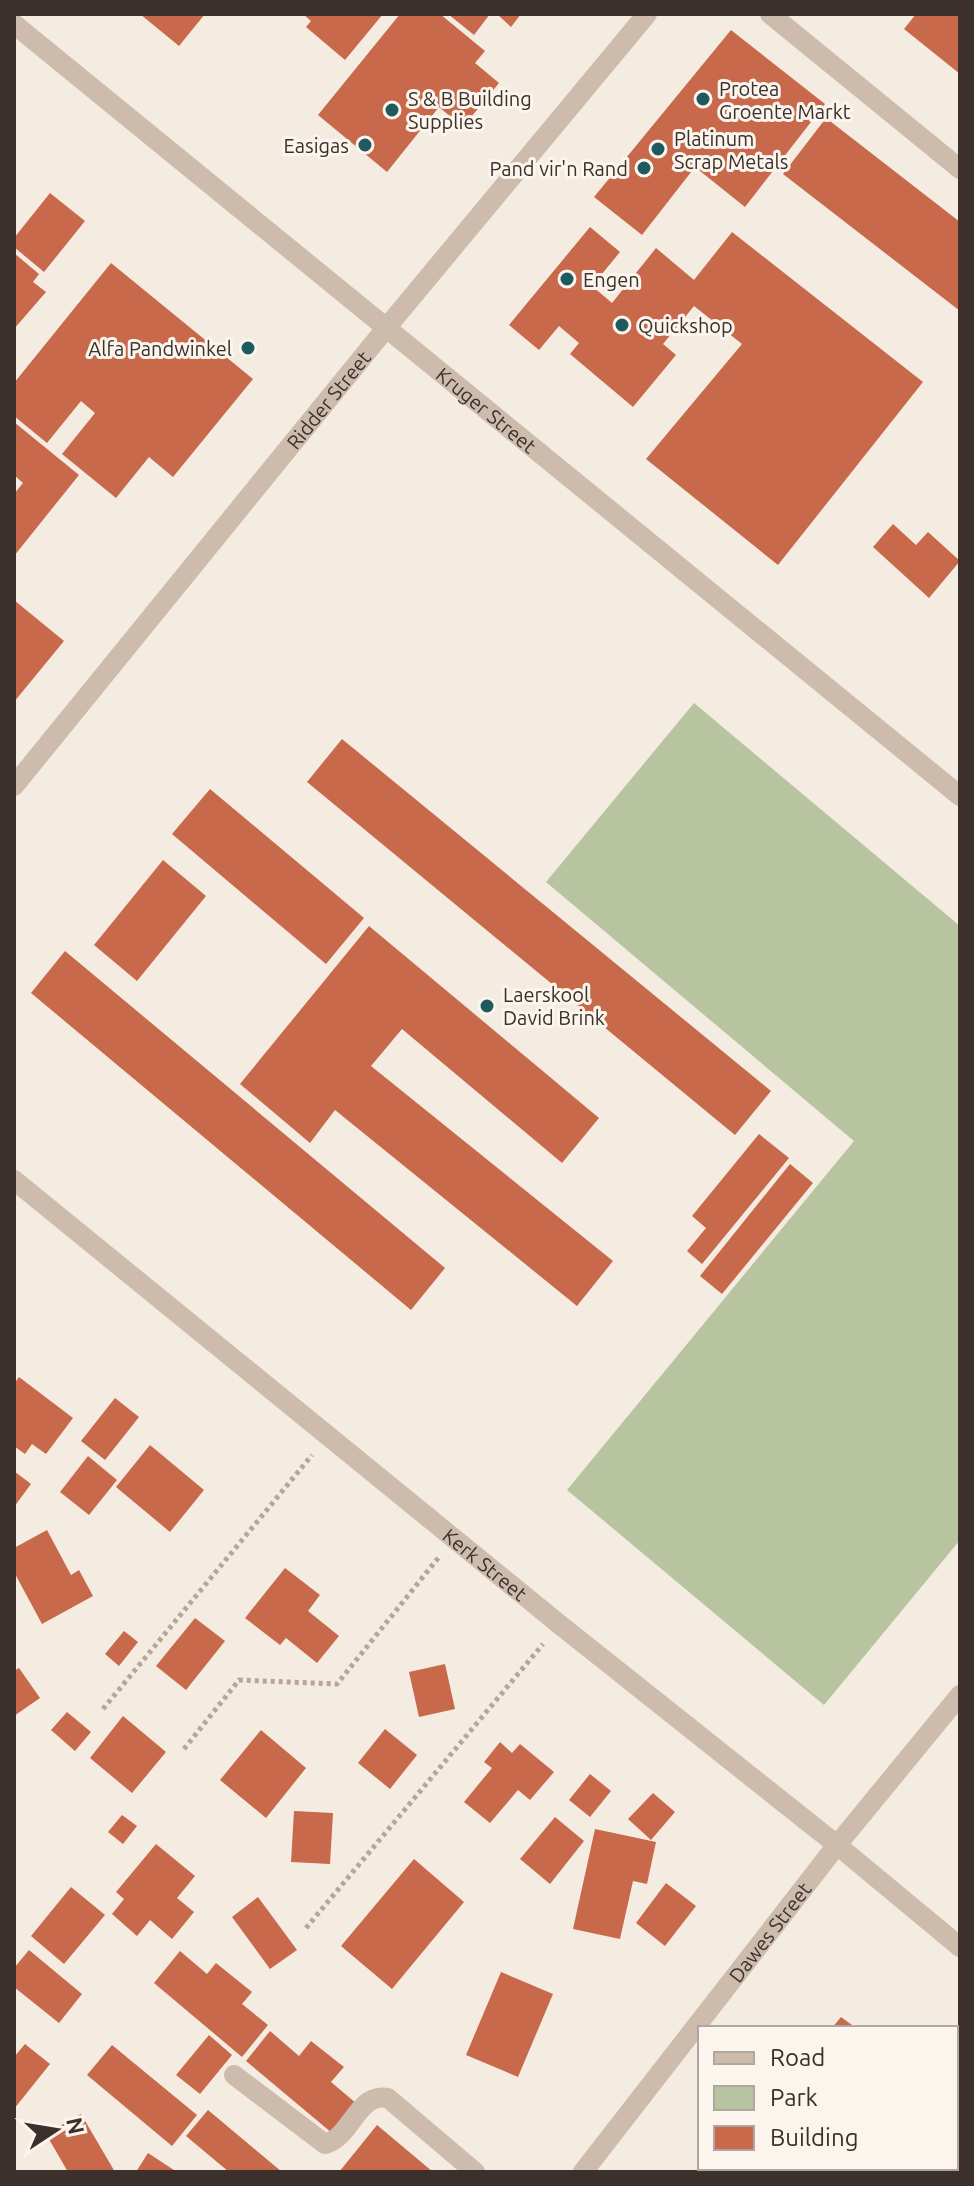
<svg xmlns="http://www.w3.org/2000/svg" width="974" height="2186" font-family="Ubuntu,sans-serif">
	<rect width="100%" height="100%" fill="#f4ebe1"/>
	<!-- green -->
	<path fill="#b8c4a0" d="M694,703L960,926V1540L824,1705L567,1490L854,1141L546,882Z"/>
	<!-- building -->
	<path fill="#c8694b" d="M140,14H205L179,46Z
		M303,14H383L345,60L306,27L311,21Z
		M400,14H440L485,51L475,63L499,83L463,127L439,107L387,172L318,115Z
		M448,14H490L474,35Z
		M497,14H521L511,27Z
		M916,14H960V74L904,29Z
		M731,30L825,104L745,207L695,167L642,235L594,197Z
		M826,118L960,222V311L783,174Z
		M50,193L85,221L44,272L14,247V238Z
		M590,227L620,252L592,286L612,303L656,248L694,280L732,232L923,382L778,565L646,459L742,344L694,306L663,344L676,355L633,407L570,354L579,343L559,326L539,350L509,325Z
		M14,253L39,274L33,282L46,292L14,329Z
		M111,263L253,379L173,477L149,457L116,498L62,454L95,413L81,401L47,443L14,416V383Z
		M14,422L79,475L14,556V494L23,483L14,475Z
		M893,524L916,545L928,532L960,561L929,598L873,547Z
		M14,600L64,641L14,702Z
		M342,739L771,1091L735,1135L307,782Z
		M210,789L364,918L326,964L172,834Z
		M163,860L206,896L137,981L94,945Z
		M369,926L599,1118L562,1163L402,1029L371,1066L613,1261L577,1306L335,1110L310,1143L240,1084Z
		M65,951L445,1268L411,1310L31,993Z
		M759,1134L789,1158L702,1264L687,1251L706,1228L692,1216Z
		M790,1164L813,1183L722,1294L700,1276Z
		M19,1377L73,1418L46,1454L32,1444L25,1454L14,1446V1384Z
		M115,1398L139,1417L105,1460L81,1441Z
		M150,1445L204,1490L170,1532L116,1487Z
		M88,1456L117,1480L89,1515L60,1492Z
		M14,1471L31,1484L14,1507Z
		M47,1530L71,1575L79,1570L93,1596L42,1624L14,1572V1548Z
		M285,1568L320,1595L308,1611L339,1636L317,1663L286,1638L280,1645L245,1618Z
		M195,1618L225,1641L186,1690L156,1666Z
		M124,1631L138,1642L119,1666L105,1654Z
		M445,1664L455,1709L419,1717L409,1672Z
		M19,1668L40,1698L14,1716V1671Z
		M67,1712L91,1732L75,1751L51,1730Z
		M123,1716L166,1752L132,1793L90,1758Z
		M385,1729L417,1755L390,1789L358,1763Z
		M261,1730L306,1768L266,1818L220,1780Z
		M500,1742L512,1753L520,1744L554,1772L530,1800L518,1790L490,1823L464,1802L492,1768L484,1762Z
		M590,1774L611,1791L590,1817L569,1800Z
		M653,1793L675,1812L651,1840L628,1819Z
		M294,1811L333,1813L330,1864L291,1862Z
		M122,1815L137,1826L123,1844L108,1832Z
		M555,1817L584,1841L550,1884L520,1859Z
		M595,1829L656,1842L647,1884L633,1881L620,1939L573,1929Z
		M156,1844L195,1876L177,1898L194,1912L172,1939L150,1920L137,1936L112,1914L124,1899L116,1892Z
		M414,1859L464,1902L392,1989L341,1946Z
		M666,1883L696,1906L665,1946L636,1923Z
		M71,1887L105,1915L64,1964L31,1936Z
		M258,1897L297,1950L270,1969L232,1917Z
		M29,1950L82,1994L59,2023L14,1987V1968Z
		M180,1951L207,1974L216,1963L252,1992L242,2004L268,2025L242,2057L154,1983Z
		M501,1972L553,1994L518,2077L466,2055Z
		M841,2017L856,2028H832Z
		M270,2031L299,2056L311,2041L344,2067L331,2082L357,2104L332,2133L246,2061Z
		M209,2035L232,2055L200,2094L176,2075Z
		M25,2044L50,2064L14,2109V2057Z
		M112,2045L197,2115L172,2146L87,2075Z
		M956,2070L960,2074V2159L956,2160Z
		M208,2110L282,2172H229L186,2136Z
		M81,2114L115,2172H68L46,2134Z
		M377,2125L433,2172H339Z
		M148,2153L177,2172H136Z"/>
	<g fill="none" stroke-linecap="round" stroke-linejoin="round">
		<!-- path -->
		<path stroke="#b9a596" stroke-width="5" stroke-dasharray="4 4" stroke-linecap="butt" d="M103,1709L312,1455
			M184,1749L239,1680L337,1684L439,1557
			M306,1928L543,1644"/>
		<!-- minor -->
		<g stroke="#cdbbac" stroke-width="20">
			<path d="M770,14L960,169"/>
			<path id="s1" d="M14,24L960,796"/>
			<path id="s2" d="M14,786L387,327L647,14"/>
			<path id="s3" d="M14,1180L559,1624L837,1845L960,1947"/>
			<path d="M234,2075L325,2144C352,2137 357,2092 388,2098L475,2172"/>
			<path id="s4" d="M583,2172L837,1845L960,1695"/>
		</g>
	</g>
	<!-- markers -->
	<g fill="#1f5a5e" stroke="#fbf5ee" stroke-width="3">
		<circle cx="703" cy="99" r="8"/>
		<circle cx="392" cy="110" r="8"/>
		<circle cx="365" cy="145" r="8"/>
		<circle cx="658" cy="149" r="8"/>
		<circle cx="644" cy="168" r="8"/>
		<circle cx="567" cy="279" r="8"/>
		<circle cx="622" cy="325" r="8"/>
		<circle cx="248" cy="348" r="8"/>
		<circle cx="487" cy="1006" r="8"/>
	</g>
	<g text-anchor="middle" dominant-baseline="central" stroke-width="6" stroke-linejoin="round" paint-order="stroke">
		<!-- poi labels -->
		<g font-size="20" fill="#3b302b" stroke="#fbf5ee" text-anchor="start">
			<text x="719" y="88">Protea<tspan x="719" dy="23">Groente Markt</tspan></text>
			<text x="408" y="98">S &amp; B Building<tspan x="408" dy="23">Supplies</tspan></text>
			<text x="674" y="138">Platinum<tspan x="674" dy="23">Scrap Metals</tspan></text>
			<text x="349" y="145" text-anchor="end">Easigas</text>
			<text x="628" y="168" text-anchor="end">Pand vir'n Rand</text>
			<text x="583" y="279">Engen</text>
			<text x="638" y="325">Quickshop</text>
			<text x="232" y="348" text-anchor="end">Alfa Pandwinkel</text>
			<text x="503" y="994">Laerskool<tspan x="503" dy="23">David Brink</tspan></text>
		</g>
		<!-- street labels -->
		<g font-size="20" fill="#3b302b" stroke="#fbf5ee">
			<text stroke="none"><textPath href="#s2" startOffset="498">Ridder Street</textPath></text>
			<text stroke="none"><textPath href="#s1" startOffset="610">Kruger Street</textPath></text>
			<text stroke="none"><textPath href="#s3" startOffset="608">Kerk Street</textPath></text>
			<text stroke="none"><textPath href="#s4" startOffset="304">Dawes Street</textPath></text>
		</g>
	</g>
	<!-- border -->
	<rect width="974" height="2186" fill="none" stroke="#3b302b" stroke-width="32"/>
	<!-- legend -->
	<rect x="698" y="2026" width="260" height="144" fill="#fbf5ee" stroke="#aea6a0" stroke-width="2"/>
	<rect x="714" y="2052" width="40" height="12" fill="#cdbbac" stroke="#aea6a0" stroke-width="2"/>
	<text x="770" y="2066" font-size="24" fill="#3b302b">Road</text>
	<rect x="714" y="2086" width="40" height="24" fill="#b8c4a0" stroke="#aea6a0" stroke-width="2"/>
	<text x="770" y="2106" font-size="24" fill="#3b302b">Park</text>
	<rect x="714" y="2126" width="40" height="24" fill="#c8694b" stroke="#aea6a0" stroke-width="2"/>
	<text x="770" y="2146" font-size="24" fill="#3b302b">Building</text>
	<!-- north arrow -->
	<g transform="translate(56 2130) rotate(78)" stroke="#fbf5ee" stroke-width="6" paint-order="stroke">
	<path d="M0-6L14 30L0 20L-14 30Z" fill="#3b302b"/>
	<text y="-12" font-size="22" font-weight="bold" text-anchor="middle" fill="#3b302b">N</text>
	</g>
</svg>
